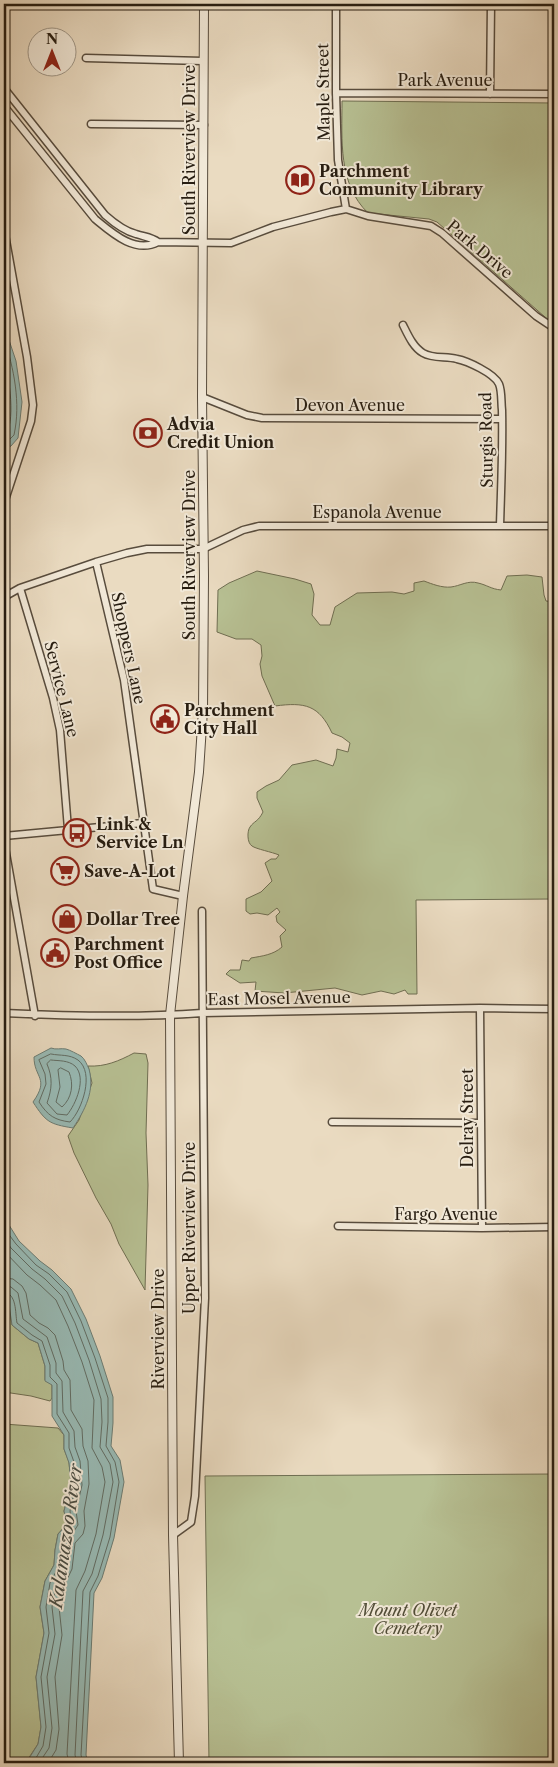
<svg xmlns="http://www.w3.org/2000/svg" width="558" height="1767" font-family="'Libre Caslon Text',serif">
	<rect width="100%" height="100%" fill="#eadbc1"/>
	<filter id="stains"><feTurbulence type="fractalNoise" baseFrequency=".004" numOctaves="4"/><feColorMatrix values="0 0 0 0 .2 0 0 0 0 .09 0 0 0 0 .02 0 0 0 .5 -.17"/></filter>
	<radialGradient id="worn" r=".72"><stop offset=".6" stop-color="#630" stop-opacity="0"/><stop offset="1" stop-color="#630" stop-opacity=".3"/></radialGradient>
	<!-- green -->
	<path fill="#b7c093" stroke="#6f6e52" d="M342,101L554,103V325L437,222L429,219L368,213C338,184 342,140 342,101Z
		M257,571L295,579L311,584L314,594L312,615L320,625H330L335,607L357,593L392,592L404,594L414,591V583L424,581C432,584 442,588 451,587C460,586 468,580 478,583C487,585 491,589 501,590L507,576L527,575L542,577L544,595L546,601L554,602V899L416,900L417,994H408L405,990L394,994L381,991L362,995L335,988L284,993L255,991L256,982L240,983L226,974L230,970H240L242,960L249,961L251,958C262,956 273,955 282,947L280,936L286,930L277,922L276,916L280,912L277,908L268,915L257,913L250,914L246,911V899L261,892L272,881L265,863L271,859H276L279,855C272,852 256,849 252,846C247,843 247,831 250,827C254,821 258,822 263,812L257,798V792L266,786L279,780L292,765L316,760L333,766L336,758L337,749L348,752L350,743L342,737L332,733C319,705 305,702 275,706L262,676L260,664L262,656L261,645L252,639H236L217,632L218,590L229,583Z
		M134,1053L146,1054L148,1063L146,1133L148,1185L145,1290L119,1244L111,1224L96,1198L74,1153L68,1136L79,1120L92,1083L88,1066C105,1067 119,1061 134,1053Z
		M4,1296L8,1298L12,1325L29,1339L38,1343L45,1366V1380L52,1384V1398L50,1401L31,1396L4,1392Z
		M4,1424L58,1428L64,1435V1449L69,1462L71,1484L64,1511L67,1524L58,1534L55,1550L54,1565L45,1581L40,1607L44,1633L36,1677L41,1727L38,1744L28,1759V1763H4Z
		M554,1474V1763H209L205,1476Z"/>
	<!-- water -->
	<path fill="#98bbb6" stroke="#6b7c74" d="M4,325L16,361L22,402L18,438L11,446L4,450Z
		M4,961L5,971V1031L9,1054V1078L4,1095Z
		M51,1048C56,1050 61,1048 66,1049C70,1050 77,1054 81,1056C85,1059 87,1065 89,1069C95,1091 85,1110 73,1128C49,1124 46,1122 33,1102C50,1078 34,1078 34,1057Z
		M4,1217L19,1241L40,1261L52,1270L71,1289L86,1319L100,1356L113,1397V1423L111,1446L120,1460L124,1482L114,1538L102,1578L94,1593L86,1755L88,1763H28V1760L38,1744L41,1727L36,1677L44,1633L40,1607L45,1581L54,1565L55,1550L58,1534L67,1524L64,1511L71,1484L69,1463L64,1449V1435L52,1416V1385L45,1381V1366L38,1343L29,1339L12,1325L8,1298L4,1296Z"/>
	<g fill="none" stroke-linecap="round" stroke-linejoin="round">
		<!-- shore -->
		<path stroke="#606c64" stroke-width="1" d="M4,338C14,369 21,403 14,435L4,445
			M4,360C9,377 17,423 4,437
			M51,1054C61,1056 69,1054 78,1060C95,1073 82,1110 70,1122C55,1120 48,1116 39,1102L46,1084L45,1074L39,1060Z
			M51,1060C59,1061 68,1060 75,1066C87,1078 76,1104 67,1115L57,1114L47,1103C52,1089 53,1078 47,1064Z
			M61,1068L69,1072C74,1084 72,1098 62,1107L56,1102L60,1087L58,1070Z
			M4,1228L16,1244L36,1265L49,1274L67,1292L81,1321L95,1358L108,1398V1422L106,1446L115,1462L119,1482L110,1537L98,1576L90,1592L81,1755L83,1763
			M4,1238L11,1248L32,1269L45,1279L62,1296L75,1323L89,1360L101,1399L102,1422L100,1447L110,1464L113,1482L103,1535L92,1574L83,1591L75,1755L77,1763
			M4,1251L27,1275L40,1285L56,1300L68,1326L82,1362L94,1400L92,1448L102,1467L105,1482L96,1534L85,1571L76,1590L67,1754L69,1763
			M4,1278L13,1279L22,1286L26,1293L30,1315L39,1323L48,1328L55,1335L63,1361L64,1370L70,1380L71,1410L82,1429L83,1446L88,1461L89,1484L84,1511L85,1526L83,1534L75,1543L72,1569L63,1588L59,1607L62,1635L55,1677L59,1729L56,1750L48,1763
			M4,1285L11,1287L18,1293L23,1319L47,1337L56,1363V1373L62,1381L63,1412L74,1431L75,1447L80,1461L82,1485L76,1511L78,1525L68,1540L65,1567L56,1585L52,1607L55,1634L47,1677L52,1728L49,1748L39,1763
			M4,1292C17,1294 15,1312 17,1323L32,1335L42,1341L50,1365V1377L57,1384V1414L69,1433V1448L74,1462L76,1484L70,1511L72,1525L62,1537L59,1566L50,1583L46,1607L49,1633L41,1677L46,1727L43,1746L33,1763"/>
		<defs>
			<path id="minor" d="M336,4V93L338,160L346,209
				M86,58L203,61
				M4,88L105,215C114,223 124,231 136,234C145,237 151,237 158,242
				M336,93L554,94
				M490,94L491,4
				M4,106L95,219C112,233 135,254 158,242L231,243L273,227L331,212L346,209L368,216L431,226L442,233L536,316L554,328
				M91,124L204,125
				M4,229L27,357L33,405L31,421L4,503
				M403,325C408,335 413,347 423,353C433,359 446,356 457,359C467,361 494,373 499,384C502,391 501,402 502,410C503,449 501,488 500,526
				M202,397L247,415L262,418L502,419
				M96,562L124,680L153,889L183,896
				M20,588L53,698L60,730L68,829
				M4,597L20,588L96,562L127,553L147,549H203L243,530L259,526H554
				M4,836L143,823
				M4,842L35,1016
				M480,1008L482,1228
				M4,1013C69,1016 136,1018 202,1013L480,1008L554,1009
				M332,1122L481,1123
				M338,1226L482,1228L554,1227
				M173,1535L191,1522L195,1496L205,1298L202,911"/>
			<path id="tertiary" d="M179,1763L173,1535L170,1015L183,896L199,772L203,710L204,576L202,397L204,4"/>
		</defs>
		<!-- minor casing -->
		<use href="#minor" stroke="#584c3d" stroke-width="9"/>
		<!-- tertiary casing -->
		<use href="#tertiary" stroke="#584c3d" stroke-width="10"/>
		<!-- minor -->
		<use href="#minor" stroke="#f1e8d7" stroke-width="6"/>
		<!-- tertiary -->
		<use href="#tertiary" stroke="#f1e8d7" stroke-width="8"/>
	</g>
	<!-- icons -->
	<defs>
		<symbol id="library-ring" viewBox="-11 -11 22 22"><circle r="9.5" fill="#f1e8d7" stroke="#8f2418" stroke-width="1.5"/><path d="M-6-4Q-3-5.5-.7-3.5V5Q-3 3-6 4ZM6-4Q3-5.5 .7-3.5V5Q3 3 6 4Z" fill="#8f2418"/></symbol>
		<symbol id="bank-ring" viewBox="-11 -11 22 22"><circle r="9.5" fill="#f1e8d7" stroke="#8f2418" stroke-width="1.5"/><path d="M-6-4H6V4H-6ZM0-2.3a2.3 2.3 0 1 0 0 4.6a2.3 2.3 0 1 0 0-4.6Z" fill="#8f2418"/></symbol>
		<symbol id="civic-ring" viewBox="-11 -11 22 22"><circle r="9.5" fill="#f1e8d7" stroke="#8f2418" stroke-width="1.5"/><path d="M-.6-6.5H3V-4.5H.6V-3L4-1V1h2V6H-6V1h2V-1L-.6-3ZM-1.2 2.5V6h2.4V2.5Z" fill="#8f2418"/></symbol>
		<symbol id="bus-ring" viewBox="-11 -11 22 22"><circle r="9.5" fill="#f1e8d7" stroke="#8f2418" stroke-width="1.5"/><path d="M-5-6H5V4H4V6H2V4H-2V6H-4V4H-5ZM-3.5-4V0h7V-4ZM-3.5 1.2v1.5H-2V1.2ZM2 1.2v1.5H3.5V1.2Z" fill="#8f2418"/></symbol>
		<symbol id="supermarket-ring" viewBox="-11 -11 22 22"><circle r="9.5" fill="#f1e8d7" stroke="#8f2418" stroke-width="1.5"/><path d="M-6-5.5h2.5l.6 2H6L4.5 2H-2.5L-4.4-4H-6ZM-1.5 3.2a1.3 1.3 0 1 0 .1 0ZM3 3.2a1.3 1.3 0 1 0 .1 0Z" fill="#8f2418"/></symbol>
		<symbol id="shop-ring" viewBox="-11 -11 22 22"><circle r="9.5" fill="#f1e8d7" stroke="#8f2418" stroke-width="1.5"/><path d="M-5-2.5h2.3a2.7 3.5 0 0 1 5.4 0H5L5.5 6h-11ZM-1.5-2.5h3a1.5 2.3 0 0 0-3 0Z" fill="#8f2418"/></symbol>
	</defs>
	<g fill-rule="evenodd">
		<use href="#library-ring" x="284" y="164" width="32" height="32"/>
		<use href="#bank-ring" x="132" y="417" width="32" height="32"/>
		<use href="#civic-ring" x="149" y="703" width="32" height="32"/>
		<use href="#bus-ring" x="61" y="817" width="32" height="32"/>
		<use href="#supermarket-ring" x="49" y="855" width="32" height="32"/>
		<use href="#shop-ring" x="51" y="903" width="32" height="32"/>
		<use href="#civic-ring" x="39" y="937" width="32" height="32"/>
	</g>
	<g text-anchor="middle" dominant-baseline="central" stroke-width="4" stroke-linejoin="round" paint-order="stroke">
		<!-- street labels -->
		<g font-size="16" fill="#271d11" stroke="#f1e8d7">
			<text x="445" y="80">Park Avenue</text>
			<text transform="translate(323 92) rotate(-91)">Maple Street</text>
			<text transform="translate(189 150) rotate(-90)">South Riverview Drive</text>
			<text transform="translate(480 249) rotate(40)">Park Drive</text>
			<text x="350" y="405">Devon Avenue</text>
			<text transform="translate(486 440) rotate(-91)">Sturgis Road</text>
			<text x="377" y="512">Espanola Avenue</text>
			<text transform="translate(189 555) rotate(-90)">South Riverview Drive</text>
			<text transform="translate(129 648) rotate(78)">Shoppers Lane</text>
			<text transform="translate(62 689) rotate(76)">Service Lane</text>
			<text transform="translate(279 998) rotate(-1)">East Mosel Avenue</text>
			<text transform="translate(467 1118) rotate(-90)">Delray Street</text>
			<text x="446" y="1214">Fargo Avenue</text>
			<text transform="translate(189 1228) rotate(-90)">Upper Riverview Drive</text>
			<text transform="translate(158 1329) rotate(-90)">Riverview Drive</text>
		</g>
		<!-- poi labels -->
		<g font-size="16" font-weight="bold" fill="#271d11" stroke="#f1e8d7" text-anchor="start">
			<text x="319" y="171">Parchment<tspan x="319" dy="18">Community Library</tspan></text>
			<text x="167" y="424">Advia<tspan x="167" dy="18">Credit Union</tspan></text>
			<text x="184" y="710">Parchment<tspan x="184" dy="18">City Hall</tspan></text>
			<text x="96" y="824">Link &amp;<tspan x="96" dy="18">Service Ln</tspan></text>
			<text x="84" y="871">Save-A-Lot</text>
			<text x="86" y="919">Dollar Tree</text>
			<text x="74" y="944">Parchment<tspan x="74" dy="18">Post Office</tspan></text>
		</g>
		<!-- park labels -->
		<g font-size="16" font-style="italic" fill="#524e38" stroke="#f1e8d7">
			<text x="408" y="1610">Mount Olivet<tspan x="408" dy="18">Cemetery</tspan></text>
		</g>
		<!-- water labels -->
		<g font-size="18" font-style="italic" fill="#494c43" stroke="#f1e8d7">
			<text transform="translate(66 1536) rotate(-82)">Kalamazoo River</text>
		</g>
	</g>
	<!-- margin -->
	<rect width="558" height="1767" fill="none" stroke="#eadbc1" stroke-width="20"/>
	<rect x="5" y="5" width="548" height="1757" fill="none" stroke="#271d11" stroke-width="2.5"/>
	<rect x="10" y="10" width="538" height="1747" fill="none" stroke="#271d11"/>
	<!-- north arrow -->
	<g transform="translate(52 52)"><circle r="24" fill="#f1e8d7" stroke="#a09788"/>
	<path d="M0-4L9 19L0 12L-9 19Z" fill="#8f2418"/>
	<text y="-8" font-size="14" font-weight="bold" text-anchor="middle" fill="#271d11">N</text>
	</g>
	<rect width="100%" height="100%" filter="url(#stains)"/>
	<rect width="100%" height="100%" fill="url(#worn)"/>
</svg>
